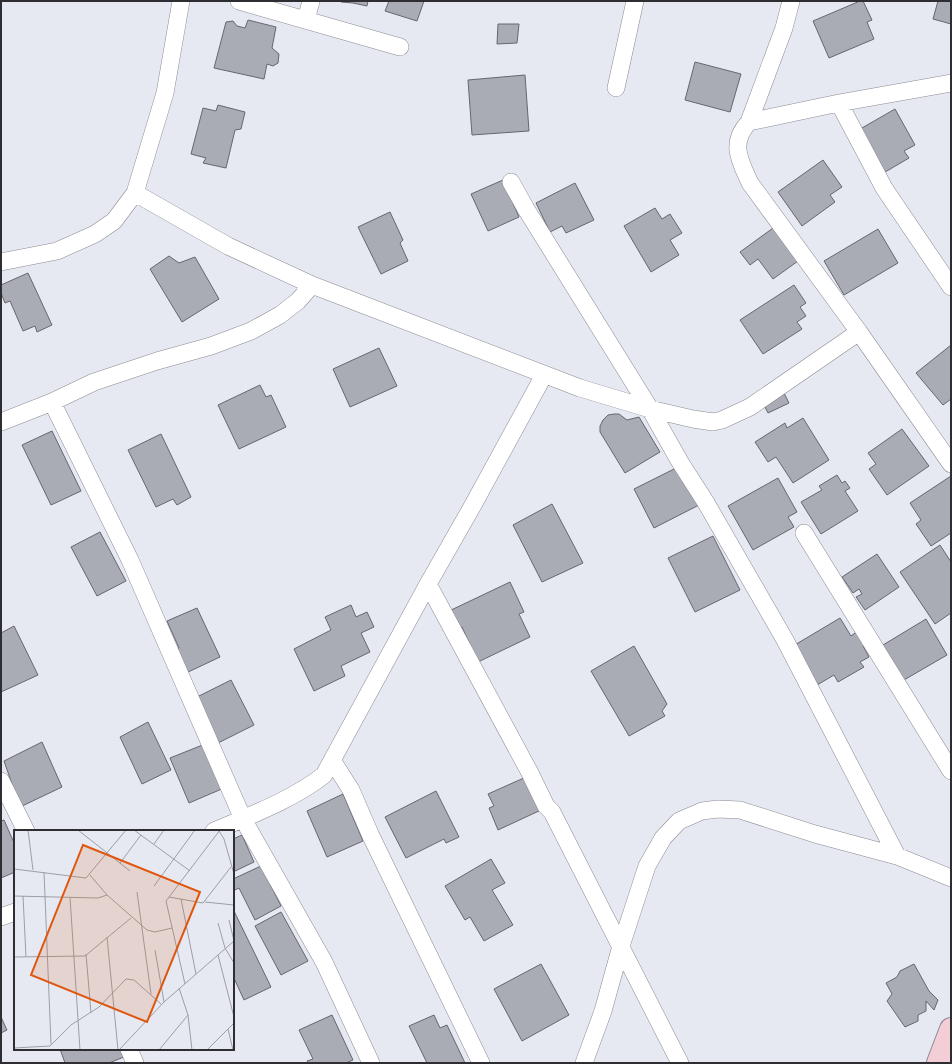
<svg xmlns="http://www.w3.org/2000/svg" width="952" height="1064" font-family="'Noto Sans',sans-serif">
	<rect width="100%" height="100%" fill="#e7e9f2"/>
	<!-- building -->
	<path fill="#aaacb5" stroke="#65666e" d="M340,1H368L367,6L353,3L341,2Z
		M389,1H424L417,21L385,11Z
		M860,1H863L872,20L867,22L874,39L829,58L813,21Z
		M938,1H951V24L933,19Z
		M248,20L276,27L272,48L279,54L278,63L273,66L267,64L264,79L214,68L226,22L233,21L237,26L245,28Z
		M498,24H519L517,43L497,44Z
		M695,62L741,74L730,112L685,100Z
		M525,75L529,131L472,135L468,80Z
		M218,105L245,112L241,129L235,130L226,168L203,163L206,158L191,154L203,108L216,111Z
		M895,109L915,145L904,151L909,158L880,175L855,132Z
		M823,160L842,187L830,195L835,202L802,226L778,192Z
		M503,180L519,217L488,231L471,194Z
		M575,183L594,220L566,233L562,226L550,232L536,203Z
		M655,208L662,219L670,214L682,233L670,240L679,255L651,272L624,226Z
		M390,212L403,240L400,243L408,261L381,274L358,227Z
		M780,223L805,256L773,279L758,259L750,265L740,252Z
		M878,229L898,263L844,295L824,261Z
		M169,256L179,263L195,257L219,299L182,322L150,269Z
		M28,273L52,325L37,332L35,326L23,331L10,301L5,303L1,293V285Z
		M794,285L806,303L800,307L806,316L797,322L802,329L763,354L740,320Z
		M951,345V399L943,405L916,373Z
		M379,348L397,386L350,407L333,369Z
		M260,385L266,397L271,395L286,427L239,449L218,405Z
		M782,389L789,403L768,413L761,399Z
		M614,414H619L627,420L639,417L660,452L625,473L600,432V426L603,420L608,415Z
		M803,418L829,460L793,483L776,457L768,462L755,442L785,423L787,428Z
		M902,429L929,466L887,495L869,469L876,464L868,453Z
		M52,431L81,491L51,505L22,445Z
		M161,434L191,497L177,505L173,499L156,507L128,450Z
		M676,468L699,505L654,528L634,489Z
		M837,475L842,483L845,481L850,488L845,491L858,511L821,534L801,502L822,490L819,486Z
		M951,476V533L931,546L916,524L921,520L910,503Z
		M778,478L797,512L788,517L794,527L753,550L728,506Z
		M552,504L583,563L542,582L513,525Z
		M100,532L126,581L97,596L71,547Z
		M713,536L740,590L695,612L668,558Z
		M940,545L951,562V613L935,624L900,572Z
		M877,554L899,587L865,610L856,597L862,594L859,589L853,593L842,577Z
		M510,582L524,612L519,614L530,637L478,662L462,627L456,630L447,612Z
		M351,605L356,617L367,612L374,627L361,633L370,652L341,666L345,676L314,691L294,649L331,630L325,617Z
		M197,608L220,657L186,673L176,650L179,648L167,621Z
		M840,618L851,636L859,630L867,644L863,646L869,657L860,662L864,667L838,682L834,675L817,685L793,646Z
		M926,619L947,655L904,680L883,645Z
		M14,626L38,675L1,692V633Z
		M634,646L667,704L662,711L665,716L629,736L591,671Z
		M231,680L254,725L218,743L195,698Z
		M148,722L171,770L142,784L120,737Z
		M42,742L62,787L20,807L4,761Z
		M205,744L224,788L189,803L170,758Z
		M526,777L541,810L498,830L489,808L494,806L488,794Z
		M436,791L459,837L446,843L444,839L406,858L385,817Z
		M343,794L363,841L327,857L307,811Z
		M4,820L15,845V872L1,878V821Z
		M242,835L254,862L233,872V839Z
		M491,859L505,883L492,890L513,925L484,941L470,917L465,920L445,886Z
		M261,866L281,906L255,920L239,888L233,891V879Z
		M233,909L271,987L244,1000L233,976Z
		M281,912L308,961L281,975L255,926Z
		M541,964L569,1015L522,1041L494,989Z
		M914,964L929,991L938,1000L934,1010L926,1001V1011L918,1015V1021L905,1027L887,1001L892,994L886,983L897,977L900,971Z
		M332,1015L353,1060L346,1063H308L307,1061L313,1059L299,1030Z
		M434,1015L440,1028L447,1025L465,1063H427L409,1026Z
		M1,1017L7,1030L1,1033Z
		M60,1049H121L124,1057L109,1063H65Z"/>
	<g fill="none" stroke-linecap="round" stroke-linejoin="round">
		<defs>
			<path id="street" d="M239,1L400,47
				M791,1L784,28L749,122C729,143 740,161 750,183L859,332L951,464
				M306,20L311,1
				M616,88L635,1
				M839,103L884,188L951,287
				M749,122L839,103L951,83
				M511,182L526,209L650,409L680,462L705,501L785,640L897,856
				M135,193L228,246L312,285L580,388L650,409L693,419L713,422L722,420L750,407L859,332
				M1,262L57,251L95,234L114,221L135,193L165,93L181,1
				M52,402L130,560L243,819L324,962L371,1063
				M1,422L52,402L94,382L157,361L211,346L251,331L280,315L298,301L312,285
				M804,533L951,771
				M428,584L530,773L546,806L552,812L680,1063
				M332,760L351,790L371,836L481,1063
				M1,781L26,831
				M214,831C251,815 292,800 324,775L428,584L473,505L544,375
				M1,917L15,912
				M129,1049L135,1063
				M584,1063L603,1011L621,946L647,866L663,838L679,821L702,811L718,809L740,810L815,834L897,856L951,878"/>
			<path id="secondary" d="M938,1063L951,1029"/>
		</defs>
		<!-- street casing -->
		<use href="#street" stroke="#8a8b94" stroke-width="18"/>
		<!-- secondary casing -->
		<use href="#secondary" stroke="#8a8b94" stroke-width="24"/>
		<!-- street -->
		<use href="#street" stroke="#fff" stroke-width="17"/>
		<!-- secondary -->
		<use href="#secondary" stroke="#f4ced7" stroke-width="22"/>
	</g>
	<!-- overview -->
	<g transform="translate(14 830)">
		<rect width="220" height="220" fill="#e7e9f2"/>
		<path fill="none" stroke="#9d9ea5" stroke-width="1" d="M14,0L19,40M64,0L116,41M120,0L176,41M205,1L210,9L220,44M140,14L150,0M106,33L127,5M0,39L72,48L112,0M30,42L37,214M76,45L93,65L133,100L141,102L158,98M140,56L181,0M123,62L137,164M0,66L84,68L93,65M9,66L12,127M56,67L66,220M155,67L189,73L217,37M167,69L182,144M191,72L220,75M215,90L220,111M204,93L211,118L220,133M93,107L104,220M141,120L150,172M72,124L77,183M204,125L220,187M0,127L71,126L117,88M171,154L152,71L206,0M165,158L174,185L178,220M214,199L219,220M0,218L36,216L57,195L85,177L112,149L120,150L147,174M105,220L150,172L220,111M145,220L174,185M193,220L220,193"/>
		<path fill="#df570e" fill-opacity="0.15" stroke="#df570e" stroke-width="2" d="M69,15L186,62L133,192L17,145Z"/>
		<rect width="220" height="220" fill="none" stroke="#2e2e32" stroke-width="2"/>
	</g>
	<!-- border -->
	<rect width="952" height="1064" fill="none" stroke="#2e2e32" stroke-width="4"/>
</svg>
